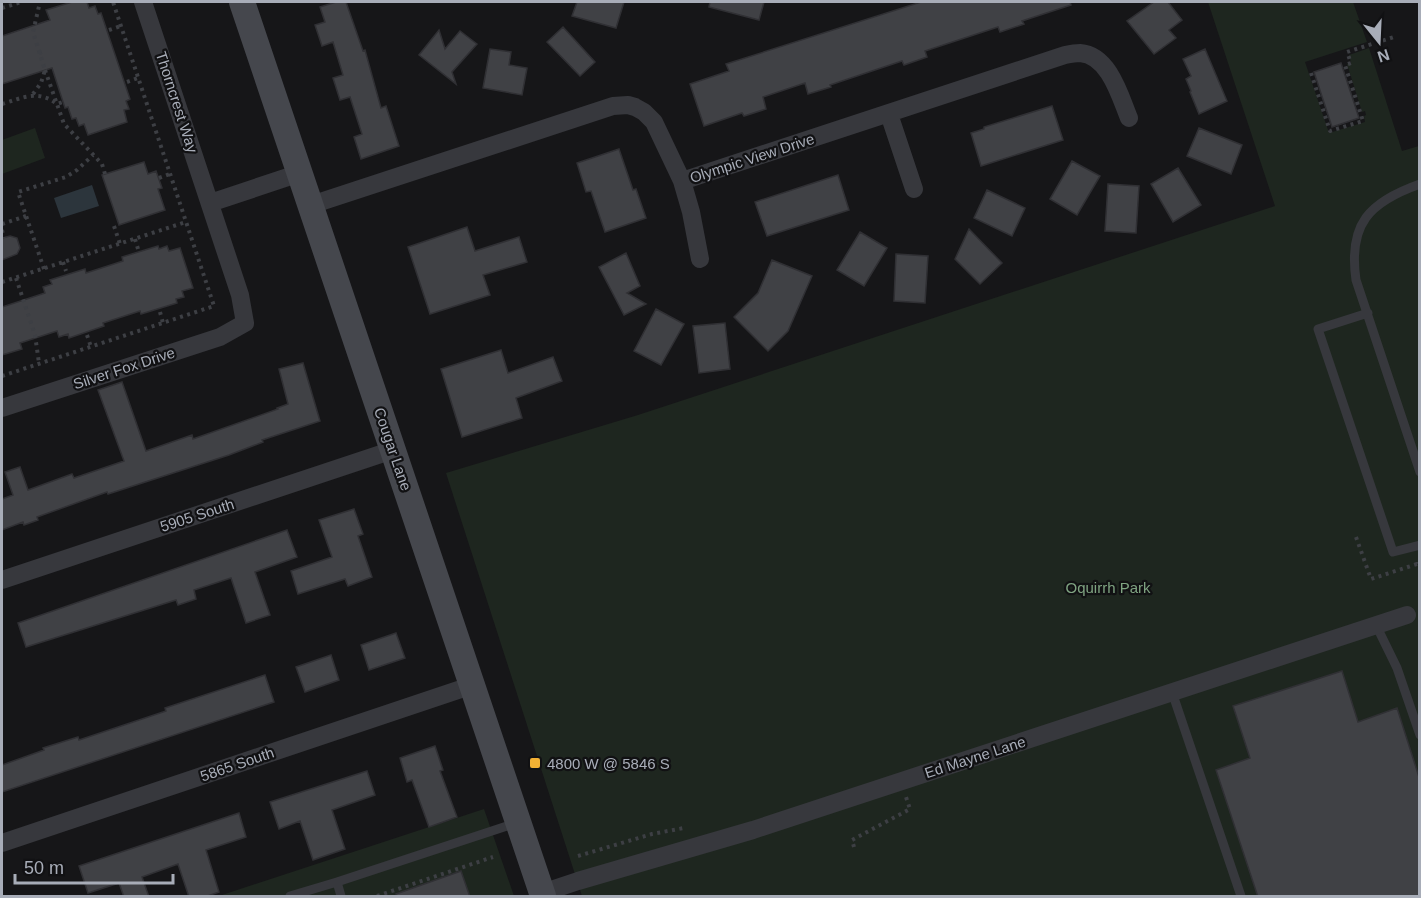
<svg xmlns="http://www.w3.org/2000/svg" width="1421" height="898" font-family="Helvetica,sans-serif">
	<rect width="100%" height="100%" fill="#161618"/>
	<!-- green -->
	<path fill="#1e261f" d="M1208,2H1353L1367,42L1305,62L1329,133L1365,122L1364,116L1366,115L1365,111L1362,112L1347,64L1351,63L1349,55L1369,48L1402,151L1419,146V896H582L446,473L638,415L1275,206Z
		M35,128L45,158L2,174V140Z
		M484,809L514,896H219Z"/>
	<!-- water -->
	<path fill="#2c353c" d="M92,185L99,206L61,218L54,198Z"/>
	<!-- building -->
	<path fill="#404145" stroke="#303034" stroke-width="1.5" d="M72,2H87L89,8L95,6L98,14L101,13L130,99L126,101L129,109L124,110L127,122L88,135L84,124L79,126L76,118L72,119L68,107L65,108L52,68L2,84V36L50,20L46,10Z
		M336,2H346L363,51L365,50L381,108L386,106L399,146L361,159L354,137L362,134L350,97L340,100L333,78L343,75L333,42L322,46L315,25L325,22L320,7Z
		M577,2H624L616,28L572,16Z
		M710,2H764L759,20L709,7Z
		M921,2H1070L1071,5L1022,21L1024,24L1000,32L998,27L925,51L927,57L904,65L902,61L830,85L831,87L808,94L805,83L763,97L766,109L744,116L742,113L704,126L690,84L729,71L726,64Z
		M1154,2H1168L1182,20L1169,30L1176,38L1154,54L1127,21Z
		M563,27L595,62L580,76L547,42Z
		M439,30L445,49L460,31L477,44L452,72L456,84L419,55Z
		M490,49L511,52L509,65L527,68L522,95L483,88Z
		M1205,49L1227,101L1199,114L1190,92L1191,91L1186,79L1191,76L1183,59Z
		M1341,63L1359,118L1332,127L1314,72Z
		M1052,106L1063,140L981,166L971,133L984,129V127Z
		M1199,128L1242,145L1231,174L1187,156Z
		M619,149L633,190L636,189L646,218L605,232L591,191L586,192L577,163Z
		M1072,161L1100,176L1077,215L1050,199Z
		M144,162L148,174L156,171L162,188L158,189L165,210L119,225L102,175Z
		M1178,168L1201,205L1173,222L1151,184Z
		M838,175L849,210L767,236L755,202Z
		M1108,184L1139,186L1136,233L1105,231Z
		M987,190L1025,208L1012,236L974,218Z
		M467,227L475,251L519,237L527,262L483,275L490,295L430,314L408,247Z
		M969,229L1002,263L980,284L955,259Z
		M860,232L887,248L864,286L837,270Z
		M10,236L17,238L20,248L17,254L2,260V238Z
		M158,246L159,249L167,246L169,251L180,248L193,288L182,291L184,297L176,299L177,303L141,314L140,311L103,323L104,326L69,338L68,334L59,337L57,331L20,343L22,349L2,355V307L45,293L43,287L52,284L50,280L85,269L86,273L123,261L122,257Z
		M626,253L640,286L627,293L646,304L624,315L599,267Z
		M896,254L928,256L925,303L894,301Z
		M772,260L812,276L788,331L768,351L734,317L758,293Z
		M656,309L684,324L661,365L634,351Z
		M725,323L730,369L699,373L693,326Z
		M501,350L508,373L553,357L562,381L516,398L522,418L462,437L441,369Z
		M303,363L320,421L262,440L263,442L229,455L108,494L107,492L37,517L38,520L24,525L23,522L2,530V499L13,495L5,472L20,467L28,490L72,474L74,478L124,461L98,390L122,382L146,451L192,435L193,439L278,409L277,408L288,404L279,369Z
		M354,509L363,534L358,536L372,577L348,586L345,579L298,594L291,571L332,557L319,520Z
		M287,530L297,557L255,572L270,615L246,623L231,578L194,590L196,599L178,605L176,600L26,647L18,623Z
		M396,633L405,658L369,670L361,645Z
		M331,655L339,680L305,692L296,667Z
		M1342,671L1358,722L1397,708L1419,777V897H1258L1216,770L1250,758L1233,706Z
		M265,675L274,702L2,792V765L44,750L43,748L78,737L79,740L166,711L165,708Z
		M435,746L443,770L440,771L457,817L429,827L412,780L407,782L400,758Z
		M367,771L375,795L332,810L345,849L313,860L300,821L279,829L270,802Z
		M239,813L246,837L206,850L219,892L205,897H189L178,864L142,877L149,897H124L119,883L88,893L79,866Z
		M461,871L470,897H397L396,894Z"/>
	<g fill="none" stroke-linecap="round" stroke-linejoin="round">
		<!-- path -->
		<path stroke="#3d3f44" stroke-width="4" stroke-dasharray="3 4.5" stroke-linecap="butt" d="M2,8L21,2
			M109,30L121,26
			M39,53L46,51
			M45,70L64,124L102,164L105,174
			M1311,73L1330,131L1363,121L1345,65L1351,63L1347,52L1397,36
			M127,82L138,78
			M33,94L41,83L45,70L33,32L40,2
			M2,104C22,98 38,89 57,104L63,102
			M159,178L170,174
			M2,224L26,216
			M114,226L120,244
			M2,230L4,238
			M135,239L138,249
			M63,262L66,271
			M44,269L18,192L66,177L77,170L93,155
			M16,278L35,335L39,363
			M2,282L186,222
			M160,312L163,323
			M87,335L91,347
			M2,376L214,306L113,2
			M1356,537L1371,579L1417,564L1420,569
			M854,847L852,840L910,809L906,797
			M578,856L652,834L684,828
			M377,896L493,857"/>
		<!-- service -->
		<path stroke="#37383d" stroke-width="9" d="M1420,184C1369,202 1348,224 1356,280L1420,472
			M1368,313L1318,329L1393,552L1420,545
			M1376,625L1397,668L1420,735
			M1172,692L1241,896
			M290,896L337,882
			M341,896L337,882L516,823"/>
		<!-- minor -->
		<path stroke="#37383d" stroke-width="18" d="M889,114L914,189
			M682,181L1065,55C1070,54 1075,53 1080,53C1109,55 1120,96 1129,118
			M210,203L300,173
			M311,205L613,106L628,105L635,107L644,112L654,122L682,181L691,212L700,259
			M2,408L220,337L245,323L240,295L143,2
			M2,580L393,450
			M2,843L473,685
			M542,893L578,881L753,830L1407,615"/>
		<!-- secondary -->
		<path stroke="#45474d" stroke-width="26" d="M242,2L543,896"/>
	</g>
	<!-- markers -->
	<rect fill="#f2b134" stroke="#111113" stroke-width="2" x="529" y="757" width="12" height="12" rx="3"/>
	<g text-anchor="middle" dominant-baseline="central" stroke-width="4.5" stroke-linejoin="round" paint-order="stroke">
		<!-- street labels -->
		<g font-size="15" fill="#a8adb8" stroke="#111113">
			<text transform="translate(177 102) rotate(72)">Thorncrest Way</text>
			<text transform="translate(752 158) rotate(-18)">Olympic View Drive</text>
			<text transform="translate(124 368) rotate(-18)">Silver Fox Drive</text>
			<text transform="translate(393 449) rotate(71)">Cougar Lane</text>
			<text transform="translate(197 515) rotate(-18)">5905 South</text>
			<text transform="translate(975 757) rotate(-18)">Ed Mayne Lane</text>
			<text transform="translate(237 764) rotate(-19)">5865 South</text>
		</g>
		<!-- park labels -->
		<g font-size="15" fill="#7fa381" stroke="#111113">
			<text x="1108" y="587">Oquirrh Park</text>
		</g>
		<!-- poi labels -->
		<g font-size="15" fill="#a8adb8" stroke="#111113" text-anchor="start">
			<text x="547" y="763">4800 W @ 5846 S</text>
		</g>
	</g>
	<!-- border -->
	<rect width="1421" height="898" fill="none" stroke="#a8adb8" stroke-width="6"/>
	<!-- north arrow -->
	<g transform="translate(1379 42) rotate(162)" stroke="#111113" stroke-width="4.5" paint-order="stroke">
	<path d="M0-4.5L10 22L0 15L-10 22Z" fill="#a8adb8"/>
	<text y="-9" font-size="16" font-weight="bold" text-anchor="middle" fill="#a8adb8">N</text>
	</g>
	<!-- scale -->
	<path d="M15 874v9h158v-9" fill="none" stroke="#a8adb8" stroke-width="3"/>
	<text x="24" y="874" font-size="18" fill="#a8adb8" stroke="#111113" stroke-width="4.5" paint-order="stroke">50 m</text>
</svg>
